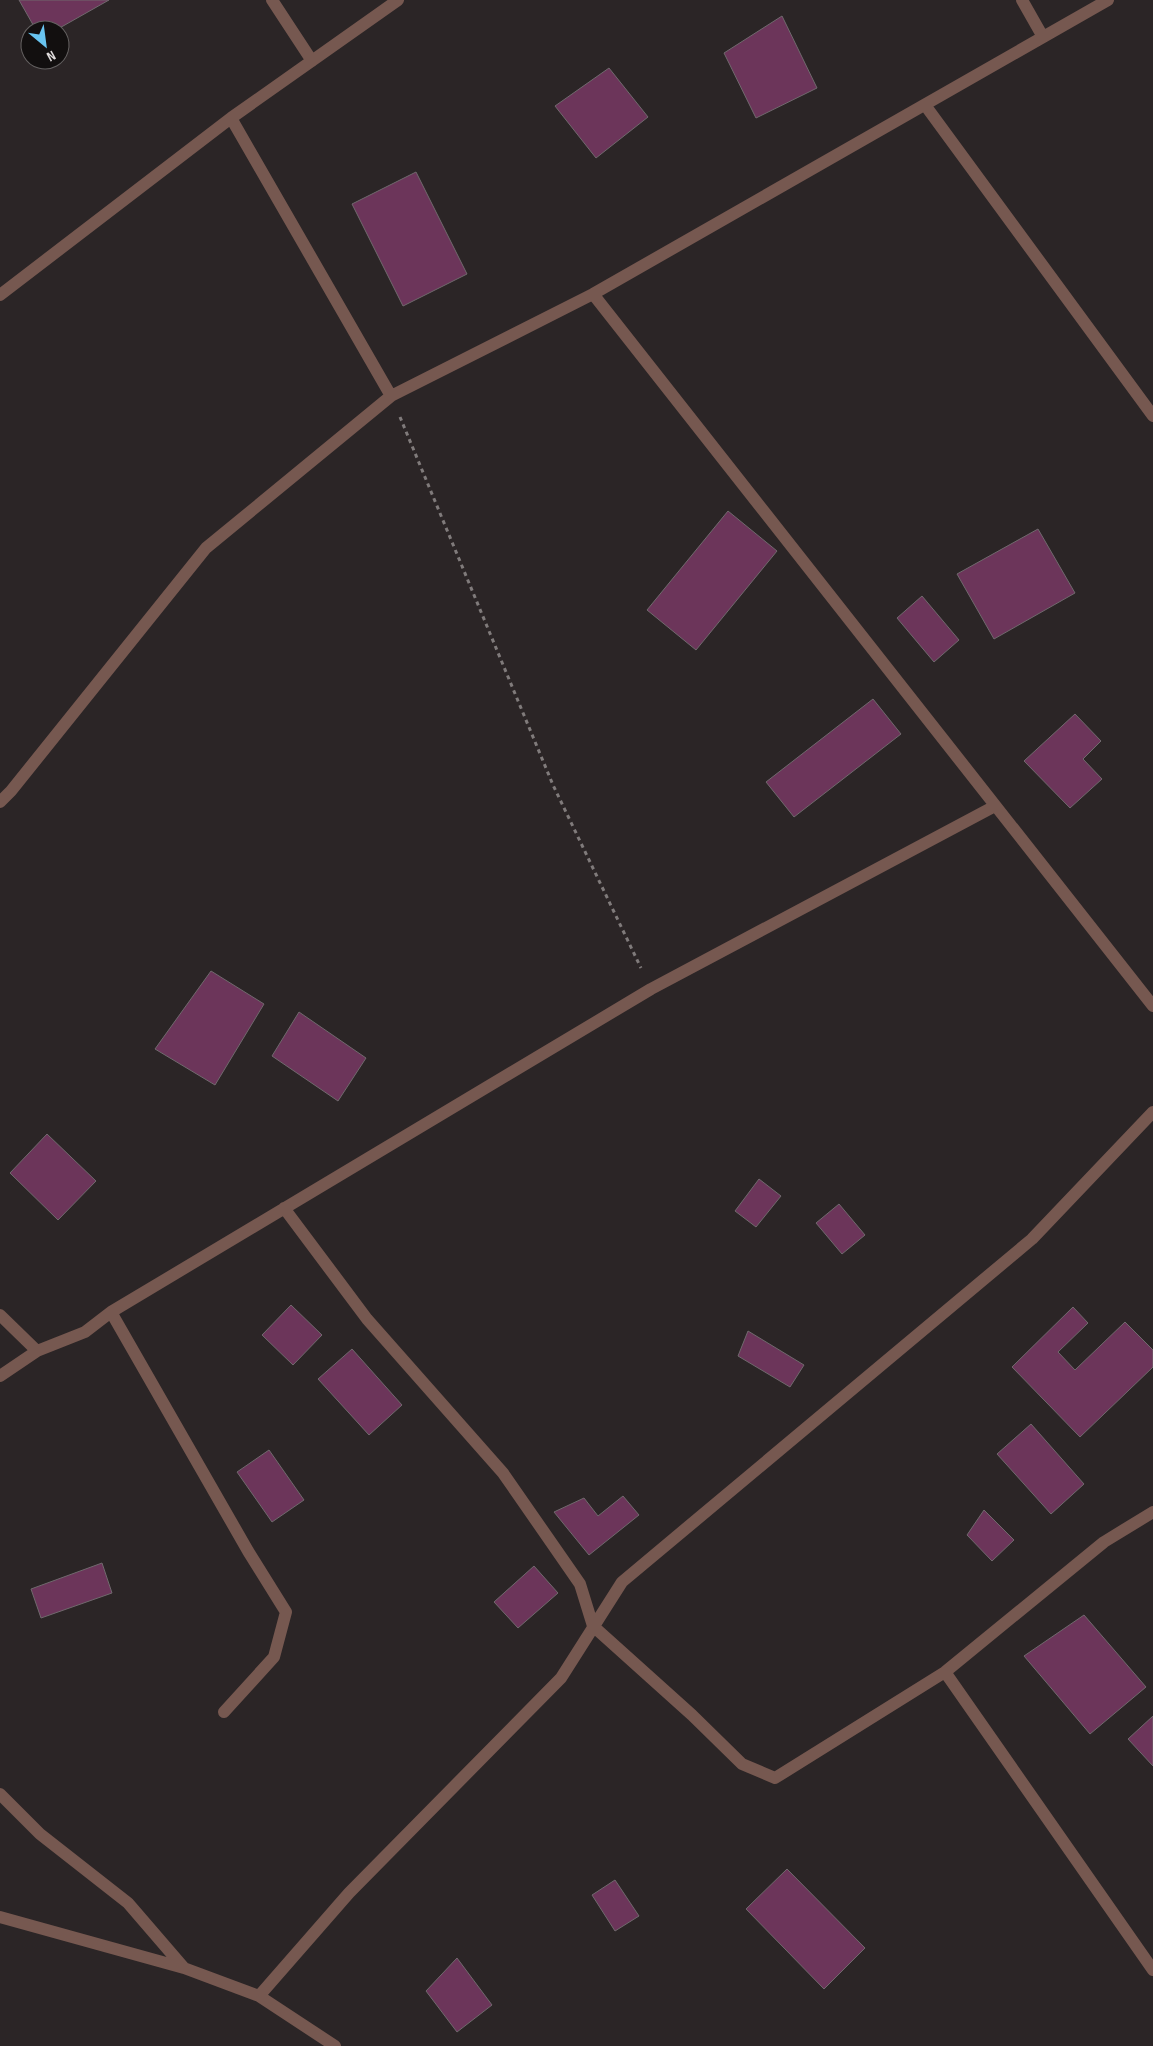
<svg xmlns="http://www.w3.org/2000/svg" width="1153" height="2046" font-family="'Sofia Sans Condensed',sans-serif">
	<rect width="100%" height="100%" fill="#2b2526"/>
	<!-- building -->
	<path fill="#6c355a" stroke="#70696d" d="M19,0H109L56,30H36Z
		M782,16L817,88L756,118L724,53Z
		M609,68L648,117L596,158L555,106Z
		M416,172L467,274L403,306L352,204Z
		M728,511L777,551L696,650L647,610Z
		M1038,529L1075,593L994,639L957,574Z
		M922,596L959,640L934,662L897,618Z
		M873,699L901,734L794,817L766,782Z
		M1075,714L1101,741L1083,759L1102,779L1070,808L1024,761Z
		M211,971L264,1004L215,1085L155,1049Z
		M299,1012L366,1058L338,1101L272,1056Z
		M47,1134L96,1181L58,1220L10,1173Z
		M759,1179L781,1196L756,1227L735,1211Z
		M839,1204L865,1235L842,1254L816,1223Z
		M291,1305L322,1335L293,1365L262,1335Z
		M1073,1307L1088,1323L1058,1352L1075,1370L1125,1322L1153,1350V1367L1080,1437L1012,1367Z
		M748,1331L804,1365L790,1387L738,1356Z
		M352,1349L402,1405L369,1435L318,1379Z
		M1031,1424L1084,1484L1051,1514L997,1454Z
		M269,1450L304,1500L272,1522L237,1472Z
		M623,1496L639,1515L589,1555L554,1512L584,1498L598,1516Z
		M984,1510L1014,1540L992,1561L967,1535Z
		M102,1563L112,1593L41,1618L31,1589Z
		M534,1566L558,1593L518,1628L494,1602Z
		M1084,1615L1146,1687L1090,1734L1024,1656Z
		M1153,1716V1766L1128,1739Z
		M787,1869L865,1948L824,1989L746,1909Z
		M615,1880L639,1916L615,1931L592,1895Z
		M457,1958L492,2005L457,2032L426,1991Z"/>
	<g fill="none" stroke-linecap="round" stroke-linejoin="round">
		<!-- path -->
		<path stroke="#807b7b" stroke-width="3" stroke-dasharray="4 4" stroke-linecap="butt" d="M400,417L553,785L641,968"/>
		<!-- street -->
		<path stroke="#765850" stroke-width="12" d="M272,0L312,61
			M1022,0L1043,37
			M925,105L1153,416
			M231,118L391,396
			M593,294L1153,1006
			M0,295L231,118L398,0
			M0,802L11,791L206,548L391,396L593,294L1108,0
			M284,1208L367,1319L503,1473L580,1584L593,1626L692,1715L742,1764L775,1778L945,1672L1104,1542L1153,1512
			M111,1312L248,1551L286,1612L274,1657L224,1712
			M0,1315L37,1351
			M0,1376L37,1351L85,1332L111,1312L651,989L995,806
			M945,1672L1153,1970
			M0,1794L40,1834L128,1903L184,1968
			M0,1917L184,1968L259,1996L335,2046
			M259,1996L349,1893L561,1678L622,1582L1032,1239L1153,1112"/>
	</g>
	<!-- north arrow -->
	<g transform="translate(45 45) rotate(151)"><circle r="24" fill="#120f0f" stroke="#646161"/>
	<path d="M0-4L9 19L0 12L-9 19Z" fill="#68c4f0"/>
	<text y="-8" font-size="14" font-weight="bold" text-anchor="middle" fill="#e0dcdc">N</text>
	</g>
</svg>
